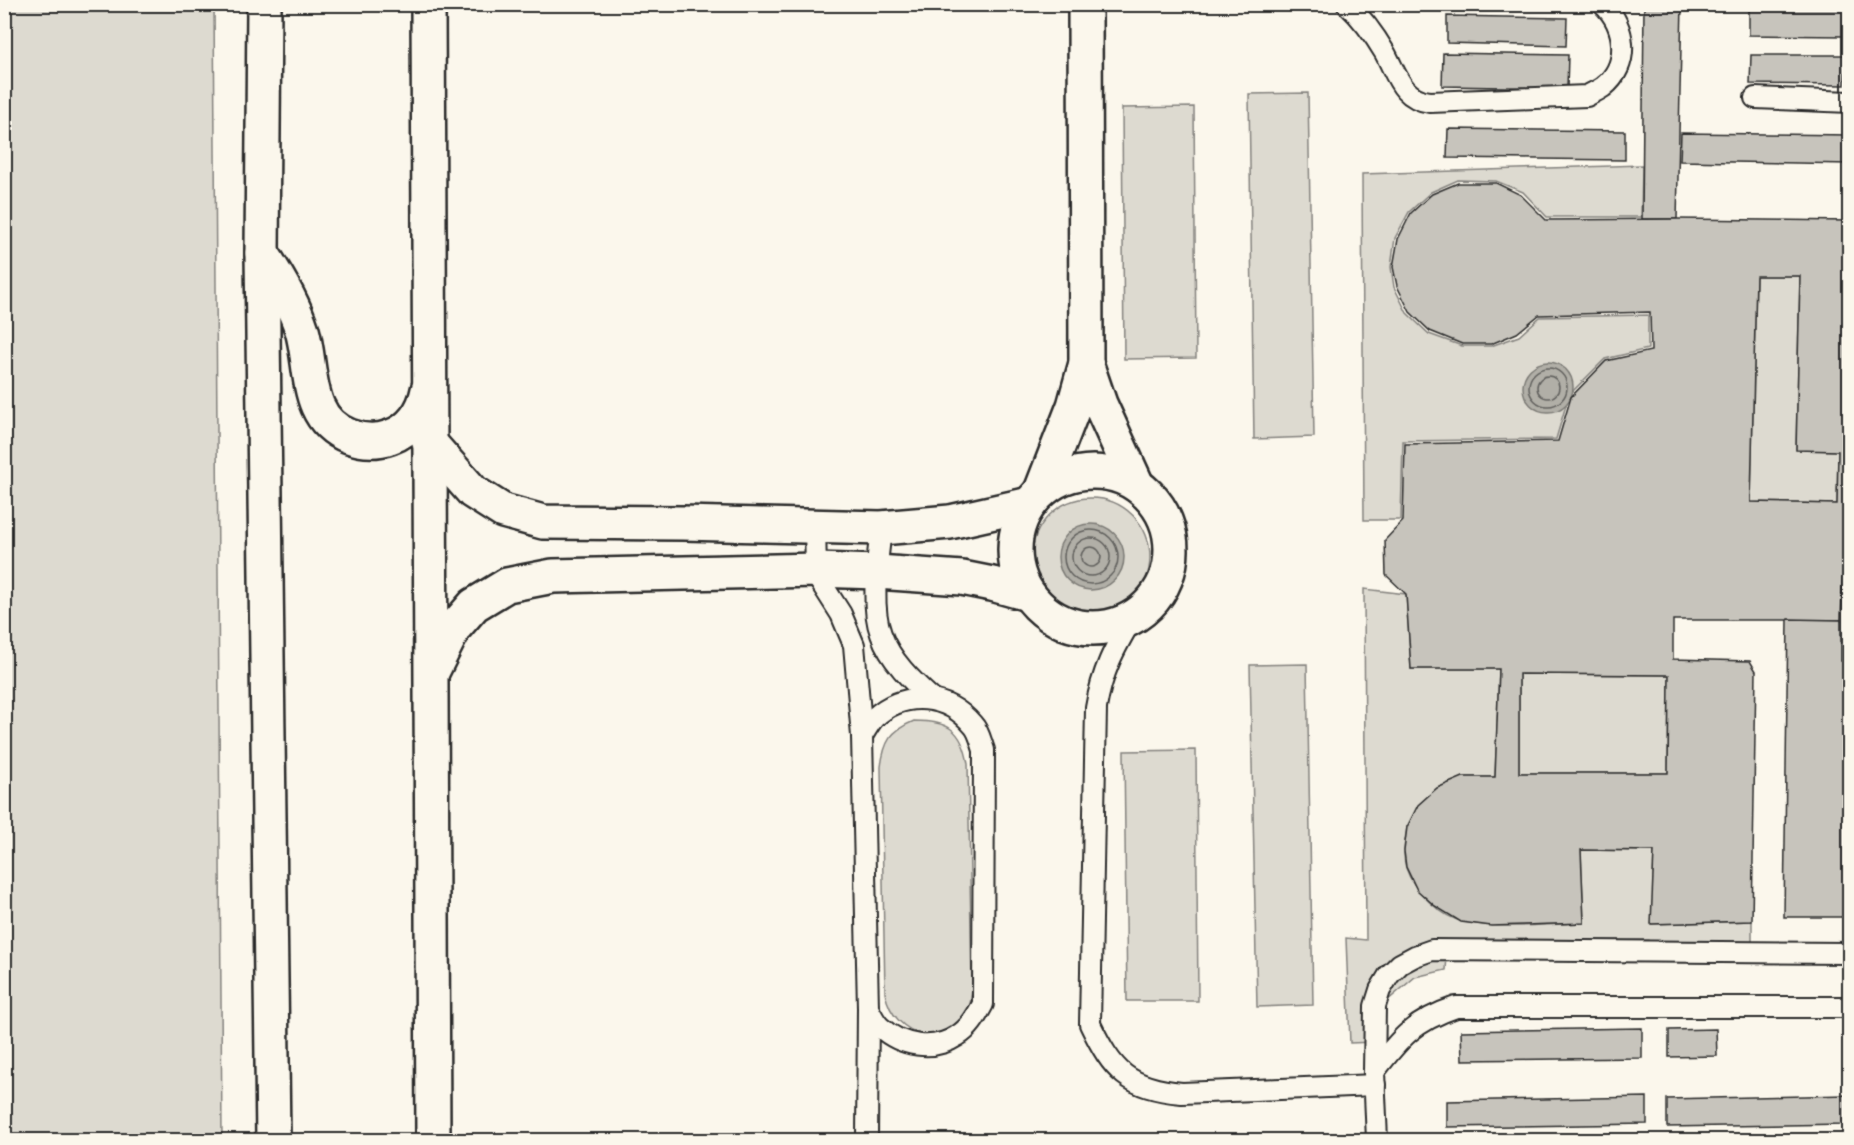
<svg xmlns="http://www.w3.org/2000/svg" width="1854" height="1145" font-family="'Shantell Sans',sans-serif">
<rect width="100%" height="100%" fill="#fbf7ec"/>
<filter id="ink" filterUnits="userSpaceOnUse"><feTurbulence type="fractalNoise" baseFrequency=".0167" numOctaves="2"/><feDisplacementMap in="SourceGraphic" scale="12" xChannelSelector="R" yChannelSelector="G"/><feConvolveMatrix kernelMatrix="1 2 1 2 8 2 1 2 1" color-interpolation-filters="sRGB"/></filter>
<g filter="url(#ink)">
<g fill="#dddad0" stroke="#84827e" stroke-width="1.5">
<polygon points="4,5 214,5 222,1140 5,1140"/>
<polygon points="1308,93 1314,437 1254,439 1249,94"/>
<polygon points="1194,107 1196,358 1124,359 1122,108"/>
<polygon points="1642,165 1641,217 1547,217 1523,192 1496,181 1458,180 1431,192 1409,212 1395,238 1391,267 1394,287 1407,313 1429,334 1462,346 1491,346 1519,336 1540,317 1648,315 1648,349 1605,359 1569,395 1556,439 1403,441 1401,520 1364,520 1362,174"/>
<polygon points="1756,276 1800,276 1796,449 1838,451 1837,504 1751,502"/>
<circle cx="1091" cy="557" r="59"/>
<path d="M1364,589L1406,594L1411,669H1499L1495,777H1463L1407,827C1405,840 1402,855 1406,868C1413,890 1441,918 1465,922C1503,930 1545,924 1584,923L1581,850L1654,851L1652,924L1752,921V944L1656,948L1649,940L1448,942L1446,970L1415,977L1386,1002L1374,1042L1350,1043L1346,938L1366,940Z"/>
<polygon points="1307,664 1313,1005 1257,1007 1250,665"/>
<polygon points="1519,674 1669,675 1668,773 1519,773"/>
<path d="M914,721C947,721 962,728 968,764L972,989C971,995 971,1002 969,1008C950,1052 894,1039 885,993L881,767C884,742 890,731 914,721Z"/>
<polygon points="1196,750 1198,1001 1127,1001 1124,751"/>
</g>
<g fill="#b1afa7" stroke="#7b7a75" stroke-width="1.5">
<circle cx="1548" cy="387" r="25"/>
<circle cx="1091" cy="557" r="33"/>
</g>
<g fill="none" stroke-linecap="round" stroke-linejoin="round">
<g stroke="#61605d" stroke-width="1.5">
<circle cx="1548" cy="387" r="19"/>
<circle cx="1548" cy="387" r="11"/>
<circle cx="1091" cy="557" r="27"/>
<circle cx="1091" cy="557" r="19"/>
<circle cx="1091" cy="557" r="10"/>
</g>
</g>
<g fill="#c7c4bc" stroke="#2b2b2b" stroke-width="1.5" fill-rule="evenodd">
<polygon points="1644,4 1682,4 1677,219 1642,219"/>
<polygon points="1749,4 1845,5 1844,36 1749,35"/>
<polygon points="1447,16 1567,18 1566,46 1447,43"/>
<polygon points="1443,53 1568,55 1567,88 1442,86"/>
<polygon points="1751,55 1846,55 1845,85 1750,84"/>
<polygon points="1448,129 1625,131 1625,160 1447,158"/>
<polygon points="1681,133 1850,135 1850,164 1680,161"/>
<path d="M1458,183H1496L1521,195L1546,220L1677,219L1850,221V449H1848L1841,620H1673V659L1750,661L1756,671L1752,921L1651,924L1654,851L1581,850L1584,923L1491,926L1461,922L1435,906L1417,890L1406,867L1404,851L1407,827L1418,805L1437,788L1463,777H1495L1499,669H1411L1406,594L1386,575L1385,540L1403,521L1405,444L1558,441L1571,397L1606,361L1651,351L1650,312L1539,315L1517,333L1491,344H1462L1430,331L1410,312L1397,286L1393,267L1398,239L1411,213L1432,194ZM1756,276H1800L1796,450L1838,451L1837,504L1751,502ZM1519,674L1669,675L1668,773H1519Z"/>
<polygon points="1788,619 1841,620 1841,661 1850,661 1850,917 1784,917"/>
<polygon points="1642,1028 1642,1058 1462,1060 1461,1031"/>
<polygon points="1716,1029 1717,1056 1669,1057 1669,1030"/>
<polygon points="1847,1095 1846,1124 1667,1127 1667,1099"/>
<polygon points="1647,1097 1647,1124 1447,1127 1447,1101"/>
</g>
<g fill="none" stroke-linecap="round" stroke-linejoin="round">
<defs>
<g id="service">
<path d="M1347,4C1362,18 1375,36 1385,53C1397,75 1402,99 1430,102L1587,96C1592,93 1599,90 1603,87C1631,65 1626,26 1603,4"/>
<polyline points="1755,98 1850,102"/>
<polyline points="815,526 816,570 818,578 841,614 854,645 862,736"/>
<path d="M881,528C878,559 870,605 881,634C890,660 912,681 932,699"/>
<path d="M1133,617C1114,649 1102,671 1096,708L1090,1024C1113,1072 1128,1088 1182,1093L1375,1085"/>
<path d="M1374,1072C1400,1038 1414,1021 1456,1007H1850"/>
<path d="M867,1140L868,1008L862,736C866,730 870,722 875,717C905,690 947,694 973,725C979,731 981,742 984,750L983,1004C976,1017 969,1029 957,1036C933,1052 901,1046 880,1027C875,1022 871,1014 868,1008"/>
<polyline points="1377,1140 1374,1072 1375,1006 1380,990 1389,975 1400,964 1415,956 1432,950 1850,953"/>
</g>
<g id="tertiary">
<polyline points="264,4 262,253 273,1140"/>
<polyline points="428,4 433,1140"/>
<path d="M262,253C278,277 293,302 302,330C313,368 304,419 349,436C362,441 376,442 390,437C411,430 424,411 428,390"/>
<polyline points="1086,363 1100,404 1137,485"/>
<polyline points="429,442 473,492 503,511 543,522 683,523 881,528 950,522 1030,504"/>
<circle cx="1093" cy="550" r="78"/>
<polyline points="1041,491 1074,406 1086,363 1085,4"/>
<polyline points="433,670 454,628 474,605 507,585 553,576 816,570 877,572 962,578 992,584 1028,594"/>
</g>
</defs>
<use href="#service" stroke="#2b2b2b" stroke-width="24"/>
<use href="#tertiary" stroke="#2b2b2b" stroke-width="38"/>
<use href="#service" stroke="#fbf7ec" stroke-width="20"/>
<use href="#tertiary" stroke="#fbf7ec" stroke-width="33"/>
</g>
</g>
<rect width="1854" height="1145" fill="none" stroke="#fbf7ec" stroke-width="24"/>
<rect x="12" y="12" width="1830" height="1121" fill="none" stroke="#2b2b2b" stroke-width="2" filter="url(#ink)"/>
</svg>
